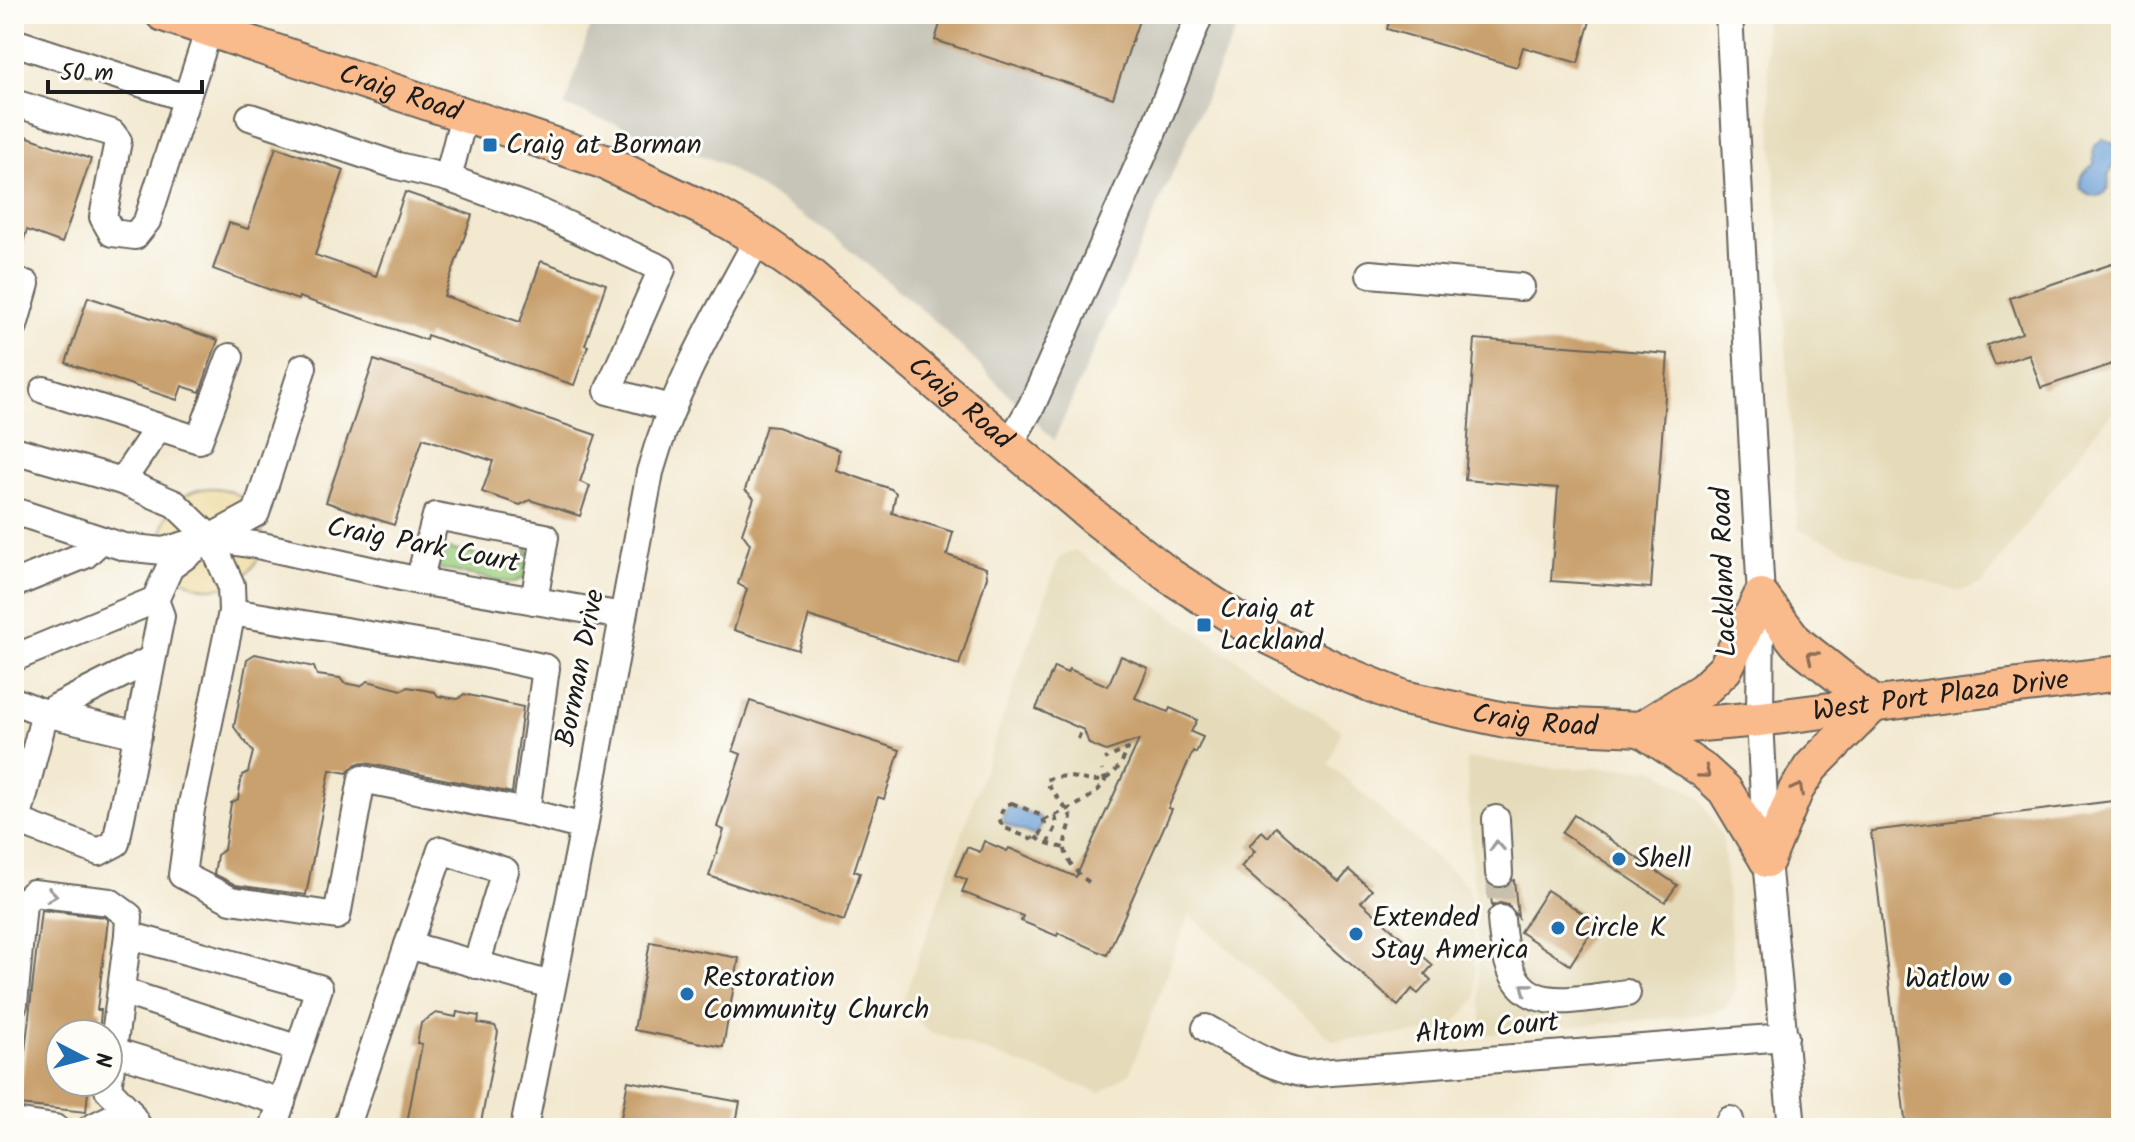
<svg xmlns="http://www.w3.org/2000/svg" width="2135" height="1142" font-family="Kalam,sans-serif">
<rect width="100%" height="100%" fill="#fdfcf7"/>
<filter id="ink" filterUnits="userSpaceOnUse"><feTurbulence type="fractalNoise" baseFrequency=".0125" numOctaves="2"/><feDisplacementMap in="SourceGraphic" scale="16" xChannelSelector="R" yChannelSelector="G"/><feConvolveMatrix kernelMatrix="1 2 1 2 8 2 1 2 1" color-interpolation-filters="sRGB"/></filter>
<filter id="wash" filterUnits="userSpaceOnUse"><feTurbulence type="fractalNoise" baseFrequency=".006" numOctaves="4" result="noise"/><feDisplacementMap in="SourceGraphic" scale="32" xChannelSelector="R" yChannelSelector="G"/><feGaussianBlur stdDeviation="1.8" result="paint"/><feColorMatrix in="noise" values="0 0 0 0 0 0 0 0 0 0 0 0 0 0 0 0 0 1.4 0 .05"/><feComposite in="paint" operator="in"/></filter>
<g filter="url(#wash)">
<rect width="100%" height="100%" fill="#f3e9d1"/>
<g fill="#e5dbba">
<polygon points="1764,14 2121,14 2121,413 2113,412 2094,433 1982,584 1958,592 1911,577 1798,529"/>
<polygon points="1075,550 1341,730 1329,764 1467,885 1472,901 1477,998 1448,1031 1333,1041 1189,914 1130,1073 1100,1093 926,1030 903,1001 1059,558"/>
<polygon points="1466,758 1558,768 1652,768 1700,797 1723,839 1736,991 1725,1008 1696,1015 1482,1035"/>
</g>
<polygon fill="#c7c5b8" points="594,14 1243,14 1054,440 935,321 828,232 719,162 565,106"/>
<polygon fill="#99cc7c" stroke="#5a744c" stroke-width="2" points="445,531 442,548 523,563 527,547 530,547 524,578 512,583 436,568 434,559"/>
<circle fill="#eeda9e" stroke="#857b5d" stroke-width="2" cx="212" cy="538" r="50"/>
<g fill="#699ed5" stroke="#425d78" stroke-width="2">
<path d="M2103,139L2114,143L2118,155L2108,176C2113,195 2094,203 2081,188C2078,176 2085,170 2094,164L2093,148Z"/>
<polygon points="1012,807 1040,817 1042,824 1038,833 1032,835 1005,824 1002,818 1007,809"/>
</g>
<g id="blocks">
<g fill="#c9a16e">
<polygon points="943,14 1141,14 1113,98 935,40"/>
<polygon points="1391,14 1592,14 1578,63 1523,47 1517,67 1387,29"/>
<polygon points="14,132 91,159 62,243 27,230 17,259 14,259"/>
<polygon points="276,147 344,170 315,255 376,276 405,192 472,215 444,296 520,322 541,261 606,284 585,345 588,346 574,385 427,335 426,340 299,297 298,300 213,269 229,223 248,229"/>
<polygon points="2121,261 2121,361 2041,388 2029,354 1995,365 1987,345 2022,333 2010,298"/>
<polygon points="88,297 218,340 200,392 182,386 177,400 66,363"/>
<polygon points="1475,339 1668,354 1651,588 1551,581 1558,488 1465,480"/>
<polygon points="374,360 596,435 580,482 590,486 580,516 530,500 520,505 482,492 493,461 423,438 394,525 326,502"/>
<polygon points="766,426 777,427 839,450 836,470 891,489 896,493 892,513 953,532 947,555 986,568 987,577 959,665 809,616 798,650 734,630 747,589 738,584 750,544 742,533 754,498 745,490"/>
<polygon points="255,654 314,667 317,675 340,678 344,683 360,686 368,681 402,690 408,687 435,692 438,696 458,699 464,694 523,707 512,793 365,763 356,764 347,773 330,770 306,895 236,885 214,874 217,855 224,850 231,803 238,799 242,775 248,772 253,752 234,727 247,659"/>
<polygon points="1121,656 1148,668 1135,698 1168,712 1170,708 1197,720 1191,732 1203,737 1196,753 1193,751 1168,808 1172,809 1107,955 1058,933 1057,936 1021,921 1023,916 962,892 967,880 955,875 967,847 980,852 984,841 1007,851 1009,848 1076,877 1139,740 1106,751 1089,744 1084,730 1036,709 1054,667 1067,673 1069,669 1108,686"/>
<polygon points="750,701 900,750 884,799 878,797 854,871 860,873 844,921 709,876 724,830 717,827 741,754 733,751"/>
<polygon points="2121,800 2121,1128 1906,1128 1871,831"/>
<polygon points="1574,815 1677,885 1665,902 1562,833"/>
<polygon points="1276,827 1339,882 1349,870 1372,890 1361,902 1433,965 1425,974 1431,980 1418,994 1412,989 1398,1006 1241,867 1255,851 1249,846 1262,831 1268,837"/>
<polygon points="1514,880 1518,917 1508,905 1500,903 1492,906 1490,886 1501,889"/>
<polygon points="1547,890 1597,923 1570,965 1520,932"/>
<polygon points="41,910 104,917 108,920 97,1010 101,1010 99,1034 60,1034 60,1082 89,1082 86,1112 19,1105"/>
<polygon points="650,942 739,958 723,1047 634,1030"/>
<polygon points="457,1012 479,1016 478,1023 495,1026 498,1032 480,1128 406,1128 422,1044 417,1043 421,1023 436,1013 456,1017"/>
<polygon points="628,1081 740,1102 735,1128 619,1128"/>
</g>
</g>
</g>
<g filter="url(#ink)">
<use href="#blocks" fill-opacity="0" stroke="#67645b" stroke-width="2"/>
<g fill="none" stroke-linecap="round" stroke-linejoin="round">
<polyline stroke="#c8c0ad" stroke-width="26" stroke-dasharray="26 13" stroke-linecap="butt" points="1499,873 1501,919"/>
<defs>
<g id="minor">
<polyline points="1729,14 1761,596 1760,719 1767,860 1792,1128"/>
<polyline points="14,42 186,98"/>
<polyline points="14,103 112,133 118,141 103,217 112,233 135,236 147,221 209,29"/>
<polyline points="464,115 448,178 540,212 662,269 608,391 671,408"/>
<polyline points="250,117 398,166 448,178"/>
<polyline points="1370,274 1521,287"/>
<polyline points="14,326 26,284"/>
<polyline points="44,390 199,440 230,357"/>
<polyline points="158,428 122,481 175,504 210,538 231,585 232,612"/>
<polyline points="1009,445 1032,405 1150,139 1200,14"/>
<polyline points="14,450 122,481"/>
<polyline points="14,511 124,547 163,551 210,538 262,546 419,581 623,616"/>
<polyline points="419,581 436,516 545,537 534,601"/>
<polyline points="14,584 85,555 101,540"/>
<polyline points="14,658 155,600 170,567 210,538 256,513 303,367"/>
<polyline points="14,701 45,713 152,659"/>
<polyline points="138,735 45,713 17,821 99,852 116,843 161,616 155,600"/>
<polyline points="526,812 362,779 337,916 231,900 182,875 191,809 232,612 488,655 546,668 526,812 584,827"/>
<polyline points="1496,819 1499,873"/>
<path d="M1501,919C1508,1016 1548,1004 1627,993"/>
<polyline points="408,945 441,850 505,871 476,965"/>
<polyline points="121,991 299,1049"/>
<polyline points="14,1004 23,903 33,893 110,902 129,916 128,935"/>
<path d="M1206,1028C1238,1046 1269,1068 1306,1074L1785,1037"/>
<polyline points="113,1051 282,1102"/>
<polyline points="14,1122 55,1128"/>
<polyline points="91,1128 128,1110"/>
<polyline points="139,1128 128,1110 108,1089 128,935 319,988 273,1128"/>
<polyline points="346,1128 408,945 551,985"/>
<path d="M524,1128L584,827L650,472C675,384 715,319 758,239"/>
<polyline points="1726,1128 1730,1120"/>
</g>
<g id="major">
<path id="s1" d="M163,14L605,162L715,214L758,239L808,274L1094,517L1170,576L1249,627L1343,673L1404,698L1505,720L1550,725L1641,729L1760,719L2121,673"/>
<polyline points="1644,727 1703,690 1725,669 1761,596 1797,643 1874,704"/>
<polyline points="1641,729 1704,771 1725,790 1767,860"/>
<polyline points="1767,860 1796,790 1811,767 1874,704"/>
</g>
</defs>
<use href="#minor" stroke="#67645b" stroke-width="30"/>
<use href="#major" stroke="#67645b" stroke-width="38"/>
<g stroke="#67645b" stroke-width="4" stroke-dasharray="6 6" stroke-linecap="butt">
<polyline points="1078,739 1082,729"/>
<polygon points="1012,803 1042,816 1045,824 1040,835 1031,839 1003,827 999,818 1005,805"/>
<path d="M1044,820C1064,811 1094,800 1105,781L1102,770"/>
<polyline points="1036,837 1043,842 1064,848"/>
<polyline points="1048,844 1057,825 1055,815"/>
<path d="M1089,882C1078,875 1063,858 1065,843C1066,834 1071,827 1071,817C1065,805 1048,788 1046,780C1081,765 1104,807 1128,749L1105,759"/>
</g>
<use href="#minor" stroke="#fff" stroke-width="26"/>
<use href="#major" stroke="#fabb8c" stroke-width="34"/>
</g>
<defs><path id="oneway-chevron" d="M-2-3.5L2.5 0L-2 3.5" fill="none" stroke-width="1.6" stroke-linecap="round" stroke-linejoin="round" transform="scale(2)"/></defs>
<g stroke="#8b6c54">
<use href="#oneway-chevron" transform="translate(1812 656) rotate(-141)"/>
<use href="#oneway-chevron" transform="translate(1705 773) rotate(39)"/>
<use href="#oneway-chevron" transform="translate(1798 789) rotate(-62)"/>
</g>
<g stroke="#999">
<use href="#oneway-chevron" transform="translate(1497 846) rotate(-93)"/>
<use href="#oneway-chevron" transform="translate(52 895) rotate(7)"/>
<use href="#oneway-chevron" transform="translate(1526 988) rotate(-142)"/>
</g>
</g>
<g fill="#1f6fb2" stroke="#fdfcf7" stroke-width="3">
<rect x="482" y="137" width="16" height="16" rx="4"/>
<rect x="1196" y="617" width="16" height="16" rx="4"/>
<circle cx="1619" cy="859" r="8"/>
<circle cx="1558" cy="928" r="8"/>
<circle cx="1356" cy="934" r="8"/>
<circle cx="2005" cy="979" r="8"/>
<circle cx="687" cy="994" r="8"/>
</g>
<g text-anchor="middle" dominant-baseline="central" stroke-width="6" stroke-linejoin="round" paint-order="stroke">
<g font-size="28" fill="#1c1c1c" stroke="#fdfcf7">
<text stroke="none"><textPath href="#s1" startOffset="250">Craig Road</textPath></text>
<text stroke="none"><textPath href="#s1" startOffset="898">Craig Road</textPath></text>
<text transform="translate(423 546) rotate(11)">Craig Park Court</text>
<text transform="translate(1725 572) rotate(-92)">Lackland Road</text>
<text transform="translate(581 668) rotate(-79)">Borman Drive</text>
<text stroke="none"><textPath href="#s1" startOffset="1976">West Port Plaza Drive</textPath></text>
<text stroke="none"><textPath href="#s1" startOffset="1568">Craig Road</textPath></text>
<text transform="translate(1487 1029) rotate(-5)">Altom Court</text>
</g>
<g font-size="28" fill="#1c1c1c" stroke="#fdfcf7" text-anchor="start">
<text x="506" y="145">Craig at Borman</text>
<text x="1220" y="609">Craig at<tspan x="1220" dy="32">Lackland</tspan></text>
<text x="1635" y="859">Shell</text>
<text x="1372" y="918">Extended<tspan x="1372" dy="32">Stay America</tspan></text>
<text x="1574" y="928">Circle K</text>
<text x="703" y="978">Restoration<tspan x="703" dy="32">Community Church</tspan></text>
<text x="1989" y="979" text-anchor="end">Watlow</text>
</g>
</g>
<rect width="2135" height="1142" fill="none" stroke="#fdfcf7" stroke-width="48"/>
<g transform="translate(84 1058) rotate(96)"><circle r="38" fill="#fdfcf7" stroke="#a3a29f" stroke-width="2"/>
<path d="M0-6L14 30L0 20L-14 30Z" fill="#1f6fb2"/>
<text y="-12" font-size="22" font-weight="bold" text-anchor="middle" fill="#1c1c1c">N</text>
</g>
<path d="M48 80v12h154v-12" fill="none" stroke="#1c1c1c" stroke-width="4"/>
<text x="60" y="80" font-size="24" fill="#1c1c1c" stroke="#fdfcf7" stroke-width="6" paint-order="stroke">50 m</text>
</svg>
